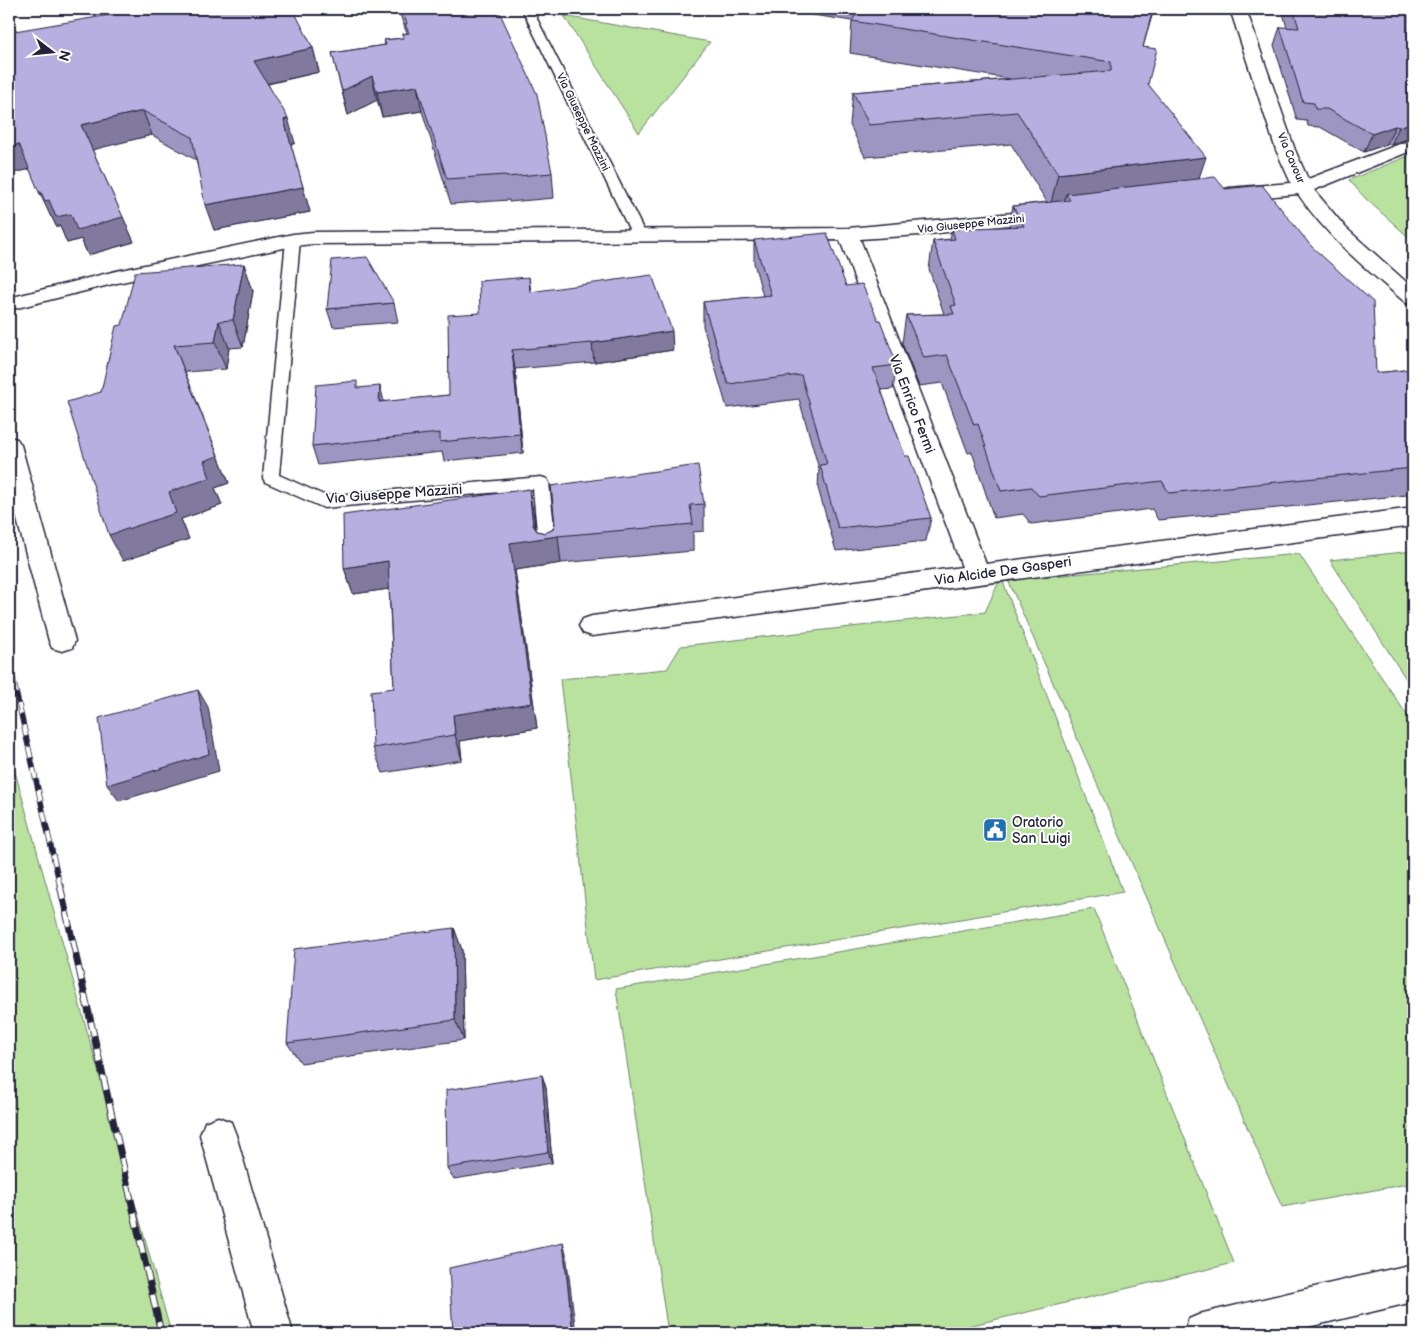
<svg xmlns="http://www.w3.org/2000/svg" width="1422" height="1342" font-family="'Balsamiq Sans',sans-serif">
<rect width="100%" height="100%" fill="#fff"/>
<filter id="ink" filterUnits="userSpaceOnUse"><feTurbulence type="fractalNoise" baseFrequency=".02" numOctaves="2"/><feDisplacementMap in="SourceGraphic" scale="10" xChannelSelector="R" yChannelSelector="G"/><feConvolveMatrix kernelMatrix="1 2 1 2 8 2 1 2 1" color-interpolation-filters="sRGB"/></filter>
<g filter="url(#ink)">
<g fill="#b9e29f" stroke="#6e826d">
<polygon points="564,16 710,42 639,133"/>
<polygon points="1413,154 1413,241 1366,199 1349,180"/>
<polygon points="1413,551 1413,690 1330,560"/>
<polygon points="1299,554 1413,724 1413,1183 1282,1207 1008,580"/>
<polygon points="1001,577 1123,892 594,980 560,679 667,669 681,646 985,612"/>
<polygon points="9,750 171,1333 9,1333"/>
<polygon points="1094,909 1234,1263 939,1333 668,1333 616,989"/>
</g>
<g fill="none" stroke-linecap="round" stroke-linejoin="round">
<defs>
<g id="lane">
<polygon points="522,9 532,9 646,235 644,238 634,238 632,235"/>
<polygon points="293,236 300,240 279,475 326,496 541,477 547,479 549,483 557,552 554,556 548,558 542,556 539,552 533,489 324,508 265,482 263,478 286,240"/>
</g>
<g id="street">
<path d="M1230,9H1246L1295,150L1308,179L1413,139V150L1314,190L1346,228L1413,288V305L1406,303C1367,270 1327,237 1298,194L1229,200L1222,198L1219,194L1222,190L1229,188L1291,183L1276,150Z"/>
<polygon points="1047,210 1054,212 1057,216 1054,220 920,235 860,239 986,564 1413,508 1413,526 592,636 583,633 579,626 583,619 592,616 962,567 840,240 313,244 293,246 117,283 9,310 9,298 116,271 293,234 313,232 848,228"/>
<polygon points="9,437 17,439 21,445 75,641 72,648 62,651 52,648 49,641 9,489"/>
<polygon points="218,1117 231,1122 236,1135 293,1333 254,1333 200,1135 205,1122"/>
<polygon points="1413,1264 1413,1302 1283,1333 1183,1333 1189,1319 1203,1313"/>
</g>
</defs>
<use href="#lane" stroke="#22223b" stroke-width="3"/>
<use href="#street" stroke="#22223b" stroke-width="3"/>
<use href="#lane" fill="#fff" fill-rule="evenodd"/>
<use href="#street" fill="#fff" fill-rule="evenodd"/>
<defs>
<polyline id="rail-far1" points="9,661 60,886"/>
<polyline id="rail" points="60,885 161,1333"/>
</defs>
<use href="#rail-far1" stroke="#22223b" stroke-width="5.5"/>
<use href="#rail" stroke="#22223b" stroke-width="7"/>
<use href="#rail-far1" stroke="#fff" stroke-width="4" stroke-dasharray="11" stroke-linecap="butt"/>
<use href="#rail" stroke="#fff" stroke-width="5" stroke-dasharray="14" stroke-linecap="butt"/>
</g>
<g fill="#9e96c2" stroke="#22223b">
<polygon points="398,9 498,9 552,173 554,198 509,202 509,200 451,204 422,111 382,117 377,100 348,115 332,53 385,45 384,40 403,38 403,34 407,34"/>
<polygon points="774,9 1154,9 1143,47 1148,84 1199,179 1376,373 1413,369 1413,484 1407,495 1158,520 1152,509 1031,524 1023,514 994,518 972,452 968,453 942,383 919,386 902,343 906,315 944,314 929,269 933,241 950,239 952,229 1009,227 1013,206 1047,202 1011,144 865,157 850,125 853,92 1010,79 850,53 852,21"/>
<polygon points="1282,9 1413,9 1413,138 1412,137 1391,145 1387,144 1364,152 1320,127 1308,126 1307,121 1297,120 1274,45 1280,27 1287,28"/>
<polygon points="9,32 313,48 319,72 268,84 295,143 291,145 310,212 214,230 196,160 152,135 92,149 134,242 88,255 81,239 67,243 60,226 56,226 52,217 51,217 30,169 9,174"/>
<polygon points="754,240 846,286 897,365 893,389 881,390 905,456 931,518 926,541 836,551 818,488 819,469 799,399 727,408 703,326 703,302 763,296 754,263"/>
<polygon points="244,264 253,291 243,347 229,348 226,369 185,372 229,483 215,488 222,505 181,519 189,539 123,561 101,392 122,325"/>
<polygon points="529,277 531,292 673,350 594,362 515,369 523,453 444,461 442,452 318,465 312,446 359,388 384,402 449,395 480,313"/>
<polygon points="394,303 398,322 333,327 327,309"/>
<polygon points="551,486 704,504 704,531 693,532 693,551 561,563 515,570 537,728 460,741 462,760 383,773 373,748 394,688 389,589 353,594 344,568 534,516 535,528 537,531 545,533 552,530 555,525"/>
<polygon points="454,928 462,950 464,1040 301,1063 287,1043"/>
<polygon points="542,1075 546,1088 552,1163 454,1179 447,1168"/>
</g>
<g fill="#817a9e" stroke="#22223b">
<polygon points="313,48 319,72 261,85 254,61"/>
<polygon points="372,76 377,100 348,115 342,91"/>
<polygon points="417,86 422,111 382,117 377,92"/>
<polygon points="143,111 152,135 92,150 81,125"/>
<polygon points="288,118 295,143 291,145 284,120"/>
<polygon points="1413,122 1413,135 1412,137 1391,145 1399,127"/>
<polygon points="1395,126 1387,144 1364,152 1372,134"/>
<polygon points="19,144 31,169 9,174 9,147"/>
<polygon points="1206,157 1195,190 1066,194 1063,206 1050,207 1058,174"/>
<polygon points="303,187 310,212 214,230 205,205"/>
<polygon points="39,192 41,192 49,200 71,214 123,217 134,242 88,255 81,239 67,243 60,226 56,226 52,217 51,217"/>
<polygon points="244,264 253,291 243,347 233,320"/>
<polygon points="219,321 229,348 226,369 215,342"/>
<polygon points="672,331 673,350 594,362 592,343"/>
<polygon points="174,345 229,483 215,488 222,505 181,519 189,539 123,561 109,535 169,492"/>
<polygon points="512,350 515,369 523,453 520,434"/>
<polygon points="380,386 385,405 379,402"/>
<polygon points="529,489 534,516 536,539 558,536 561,563 515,570 537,728 460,741 462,760 455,735 453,715 510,543 533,525"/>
<polygon points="388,561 396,588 353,594 344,568"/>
<polygon points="198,690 208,707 219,771 119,801 107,785"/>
<polygon points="454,928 462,950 464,1040 455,1020"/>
<polygon points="542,1075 546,1088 552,1163 548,1152"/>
<polygon points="563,1243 566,1253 576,1333 573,1333"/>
</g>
<g fill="#b8afe1" stroke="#22223b">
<polygon points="145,9 293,9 313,48 254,61 288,118 284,120 303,187 205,205 192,137 143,111 81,125 123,217 77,230 71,214 56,217 49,200 45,201 41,192 39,192 19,144 9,147 9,32"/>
<polygon points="402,9 498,9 537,94 552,173 506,177 505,175 447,179 417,86 377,92 372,76 342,91 332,53 386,45 384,40 404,38 403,34 409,33 405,24 407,24"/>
<polygon points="860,9 1153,9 1143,47 1157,49 1148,84 1206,157 1058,174 1017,112 869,125 853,92 1111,71 1111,62 852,21"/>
<polygon points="1293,9 1413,9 1413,122 1399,127 1395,126 1372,134 1327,109 1315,109 1314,103 1303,102 1280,27 1299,28"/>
<polygon points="1215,177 1225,189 1262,185 1311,246 1373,302 1376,373 1413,369 1413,451 1412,451 1413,452 1413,468 1169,493 1162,481 1039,496 1031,487 1001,491 978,424 974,425 947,355 924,358 906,315 954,314 951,306 956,305 933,241 955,239 952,229 1024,226 1013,206 1070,200 1066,194"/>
<polygon points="827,233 846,286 862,284 878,320 880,320 897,365 873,368 905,456 909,456 931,518 838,528 820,465 827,464 801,375 728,384 703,302 771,295 754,240"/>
<polygon points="367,257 394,303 327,309 332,260"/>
<polygon points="244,264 233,320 219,321 215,342 174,345 218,456 204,461 210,478 169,492 176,513 109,535 67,402 101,392 116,326 122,325 135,272"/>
<polygon points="652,275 672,331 592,343 512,350 520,434 440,442 440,433 312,446 316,385 357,381 357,388 380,386 379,402 449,395 448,315 480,313 479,281 529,277 530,292"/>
<polygon points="698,465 704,504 690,505 693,524 558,536 510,543 532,703 453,715 455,735 373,748 371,691 394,688 388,561 344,568 343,515 529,489 533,525 537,531 545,533 552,530 555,525 551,486"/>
<polygon points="198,690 209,754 107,785 99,718"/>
<polygon points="454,928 455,1020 287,1043 294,949"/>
<polygon points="542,1075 548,1152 447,1168 446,1090"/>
<polygon points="563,1243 573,1333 453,1333 449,1268"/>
</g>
</g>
<defs>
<symbol id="civic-square" viewBox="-11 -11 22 22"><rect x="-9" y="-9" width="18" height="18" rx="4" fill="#1f6fb2" stroke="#fff"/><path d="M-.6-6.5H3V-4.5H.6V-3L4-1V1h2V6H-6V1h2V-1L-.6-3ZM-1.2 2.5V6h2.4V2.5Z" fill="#fff"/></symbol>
</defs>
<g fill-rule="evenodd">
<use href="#civic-square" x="981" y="816" width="28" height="28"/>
</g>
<g text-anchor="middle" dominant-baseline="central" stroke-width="4" stroke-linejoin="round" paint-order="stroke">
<g font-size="11" fill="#22223b" stroke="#fff">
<text transform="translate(583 122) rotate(64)">Via Giuseppe Mazzini</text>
<text transform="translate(1291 158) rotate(67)">Via Cavour</text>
<text transform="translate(971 224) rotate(-6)">Via Giuseppe Mazzini</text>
</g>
<g font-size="14" fill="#22223b" stroke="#fff">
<text transform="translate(912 404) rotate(69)">Via Enrico Fermi</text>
<text transform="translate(394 494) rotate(-4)">Via Giuseppe Mazzini</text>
<text transform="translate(1003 571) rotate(-8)">Via Alcide De Gasperi</text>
</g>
<g font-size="14" fill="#22223b" stroke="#fff" text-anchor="start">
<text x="1012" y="822">Oratorio<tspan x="1012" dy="16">San Luigi</tspan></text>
</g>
</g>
<rect width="1422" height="1342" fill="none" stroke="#fff" stroke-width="30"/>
<rect x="15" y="15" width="1392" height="1312" fill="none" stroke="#22223b" stroke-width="2" filter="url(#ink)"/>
<g transform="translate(52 52) rotate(106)" stroke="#ffffff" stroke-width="4" paint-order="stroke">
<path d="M0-4L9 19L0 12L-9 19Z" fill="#22223b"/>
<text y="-8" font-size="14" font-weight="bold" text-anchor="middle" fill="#22223b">N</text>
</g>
</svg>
